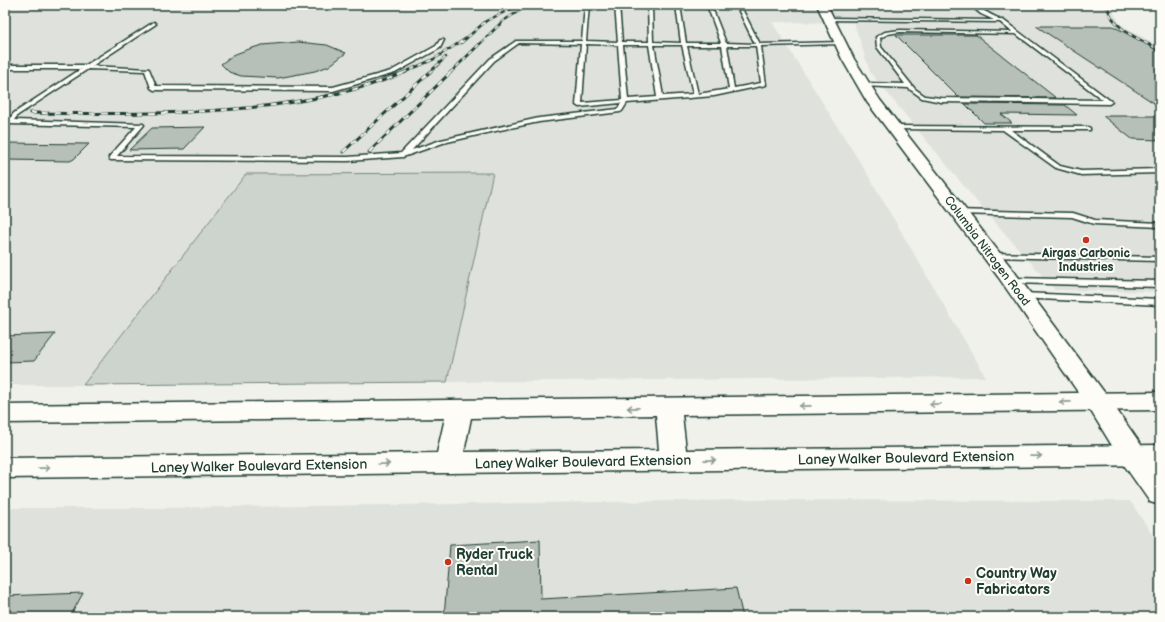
<svg xmlns="http://www.w3.org/2000/svg" width="1165" height="622" font-family="'Balsamiq Sans',sans-serif">
<rect width="100%" height="100%" fill="#f0f1eb"/>
<filter id="ink" filterUnits="userSpaceOnUse"><feTurbulence type="fractalNoise" baseFrequency=".025" numOctaves="2"/><feDisplacementMap in="SourceGraphic" scale="8" xChannelSelector="R" yChannelSelector="G"/><feConvolveMatrix kernelMatrix="1 2 1 2 8 2 1 2 1" color-interpolation-filters="sRGB"/></filter>
<g filter="url(#ink)">
<g fill="#dfe2dc">
<polygon points="5,5 1114,5 1114,13 1120,24 1160,47 1160,292 1055,290 977,202 870,72 854,23 772,22 868,175 986,377 447,382 493,173 246,174 83,385 5,385"/>
<polygon points="755,500 1130,501 1160,546 1160,617 5,617 5,508 154,508"/>
</g>
<polygon fill="#cdd3cd" stroke="#768880" points="493,173 447,382 83,385 246,174"/>
<g fill="#b6bfb8" stroke="#1f3d34">
<polygon points="1036,26 1113,26 1160,52 1160,107"/>
<polygon points="896,35 976,35 1056,98 958,97"/>
<polygon points="298,42 327,45 346,53 329,66 315,71 278,78 241,76 229,72 221,64 233,55 246,50 262,45"/>
<polygon points="965,104 1065,105 1077,115 1001,114 1012,123 984,123"/>
<polygon points="1103,116 1160,116 1160,140 1132,139"/>
<polygon points="205,127 184,149 129,150 152,128"/>
<polygon points="5,143 89,144 74,159 70,161 5,160"/>
<polygon points="55,334 34,361 5,362 5,336"/>
<polygon points="540,540 541,599 736,588 743,617 444,617 450,545"/>
<polygon points="83,593 70,617 5,617 5,596"/>
</g>
<g fill="none" stroke-linecap="round" stroke-linejoin="round">
<defs>
<g id="service">
<path d="M585,5H589L586,41L618,42L615,5H619L622,42H649L648,5H652L653,42L681,43L676,5H680L686,43H721L707,5H711L726,43L755,44L736,5H740L760,44L842,42L844,43L842,44L761,46L766,85L714,96L627,103L622,111L620,112L539,122L500,130L443,143L403,157L348,161L111,160L109,159V157L136,127L10,124L7,122L14,113L81,69H5V65H86L154,22L156,24L92,66L149,69L156,86L333,87L391,71L436,46L440,40H444L440,48L395,73L333,91L154,90L151,88L145,71L88,69L18,115L14,120L143,124L144,125L117,156L348,157L401,153L490,59L516,41H582ZM519,43L581,44L576,105L579,107L621,103L618,109L539,118L441,140L412,150L494,61ZM586,44L618,45L622,100L582,103ZM623,45H649L657,97L628,99ZM654,45H682L693,94L663,96ZM687,46H722L729,89L698,94ZM727,46H756L761,83L734,88Z"/>
<path d="M970,5C976,5 990,15 998,18V20H1003L1112,102L1109,104L941,102L922,98L908,88L861,86V84L863,83L905,84L877,47L876,37L885,32L900,30L1012,32L1000,22L830,20L828,19L830,18L994,20L981,14ZM900,32L1016,34L1103,100L941,98L925,96L915,89L881,47L880,38L888,34Z"/>
<polygon points="893,126 1088,127 1090,128 1090,130 1011,130 1060,166 1081,171 1160,169 1160,173 1081,175 1056,168 1003,130 891,129 891,127"/>
<polygon points="954,210 1073,213 1095,220 1160,223 1160,227 1094,224 1072,217 957,214 954,214"/>
<polygon points="988,253 1160,257 1160,261 991,257 988,257 987,255"/>
<polygon points="1011,278 1160,281 1160,287 1008,283 1007,281 1008,279"/>
<polygon points="1022,293 1160,299 1160,305 1019,298 1018,296"/>
</g>
<polygon id="tertiary" points="817,5 827,5 854,59 880,100 1013,270 1107,396 1160,472 1160,505 1150,502 1122,462 1089,408 999,278 867,102 842,59"/>
<path id="secondary" d="M1160,392V410L682,415L686,450L1160,445V465L5,478V458L437,453L445,418L5,423V405ZM656,415L659,450L464,452L471,418Z"/>
</defs>
<use href="#service" stroke="#1f3d34" stroke-width="3"/>
<use href="#tertiary" stroke="#1f3d34" stroke-width="3"/>
<use href="#secondary" stroke="#1f3d34" stroke-width="3"/>
<use href="#service" fill="#fdfcf7" fill-rule="evenodd"/>
<use href="#tertiary" fill="#fdfcf7" fill-rule="evenodd"/>
<use href="#secondary" fill="#fdfcf7" fill-rule="evenodd"/>
<defs>
<g id="rail-far1">
<path d="M1107,5C1111,29 1141,40 1160,50"/>
<polyline points="461,43 486,21 519,5"/>
<polyline points="403,73 434,59 465,39"/>
<polyline points="429,73 446,57"/>
<polyline points="450,73 503,21 529,5"/>
</g>
<g id="rail">
<path d="M30,113C150,114 294,118 406,72"/>
<polyline points="343,152 430,72"/>
<polyline points="369,152 451,72"/>
</g>
</defs>
<use href="#rail-far1" stroke="#1f3d34" stroke-width="2.5"/>
<use href="#rail" stroke="#1f3d34" stroke-width="3"/>
<use href="#rail-far1" stroke="#fdfcf7" stroke-width="1.5" stroke-dasharray="4.5" stroke-linecap="butt"/>
<use href="#rail" stroke="#fdfcf7" stroke-width="2" stroke-dasharray="6" stroke-linecap="butt"/>
</g>
<defs><path id="oneway-shaft" d="M-6 0H5M1.5-3L5.5 0L1.5 3" fill="none" stroke-width="1.6" stroke-linecap="round" stroke-linejoin="round"/></defs>
<g stroke="#8e9c96">
<use href="#oneway-shaft" transform="translate(1065 402) rotate(179)"/>
<use href="#oneway-shaft" transform="translate(935 404) rotate(179)"/>
<use href="#oneway-shaft" transform="translate(805 406) rotate(179)"/>
<use href="#oneway-shaft" transform="translate(633 408) rotate(179)"/>
<use href="#oneway-shaft" transform="translate(1036 456) rotate(-1)"/>
<use href="#oneway-shaft" transform="translate(710 460) rotate(-1)"/>
<use href="#oneway-shaft" transform="translate(384 464) rotate(-1)"/>
<use href="#oneway-shaft" transform="translate(44 468) rotate(-1)"/>
</g>
</g>
<g fill="#c8321e" stroke="#fdfcf7" stroke-width="1.5">
<circle cx="1086" cy="240" r="4"/>
<circle cx="448" cy="562" r="4"/>
<circle cx="968" cy="581" r="4"/>
</g>
<g text-anchor="middle" dominant-baseline="central" stroke-width="4" stroke-linejoin="round" paint-order="stroke">
<g font-size="12" fill="#1f3d34" stroke="#fdfcf7">
<text transform="translate(987 251) rotate(53)">Columbia Nitrogen Road</text>
</g>
<g font-size="12" font-weight="bold" fill="#1f3d34" stroke="#fdfcf7">
<text x="1086" y="253">Airgas Carbonic<tspan x="1086" dy="14">Industries</tspan></text>
</g>
<g font-size="14" fill="#1f3d34" stroke="#fdfcf7">
<text transform="translate(906 458) rotate(-1)">Laney Walker Boulevard Extension</text>
<text transform="translate(583 462) rotate(-1)">Laney Walker Boulevard Extension</text>
<text transform="translate(259 466) rotate(-1)">Laney Walker Boulevard Extension</text>
</g>
<g font-size="14" font-weight="bold" fill="#1f3d34" stroke="#fdfcf7" text-anchor="start">
<text x="456" y="554">Ryder Truck<tspan x="456" dy="16">Rental</tspan></text>
<text x="976" y="573">Country Way<tspan x="976" dy="16">Fabricators</tspan></text>
</g>
</g>
<rect width="1165" height="622" fill="none" stroke="#fdfcf7" stroke-width="20"/>
<rect x="10" y="10" width="1145" height="602" fill="none" stroke="#1f3d34" stroke-width="1.5" filter="url(#ink)"/>
</svg>
